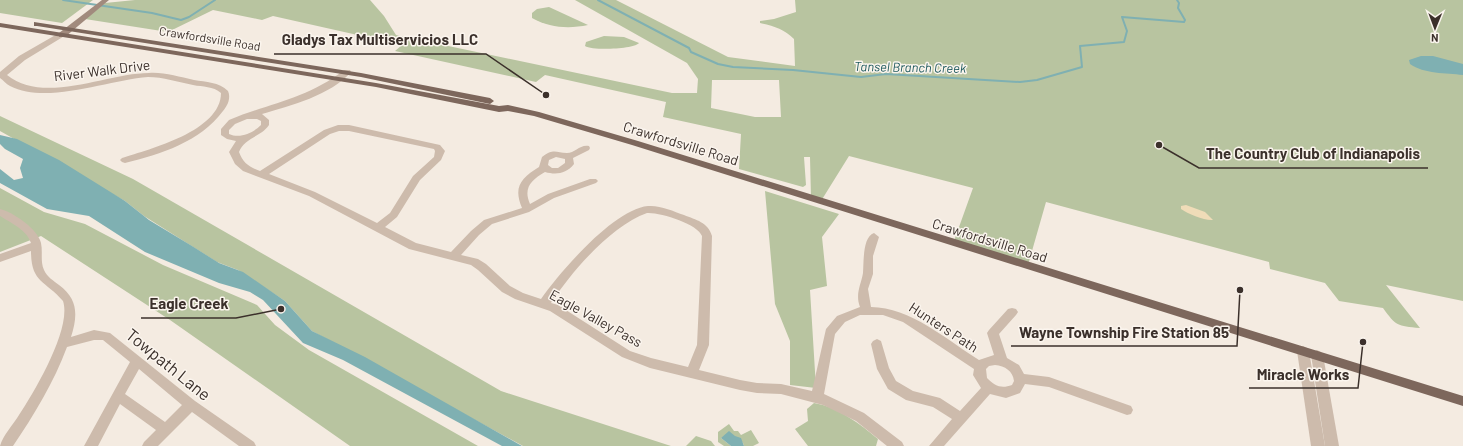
<svg xmlns="http://www.w3.org/2000/svg" width="1463" height="446" font-family="Barlow,sans-serif">
<rect width="100%" height="100%" fill="#f4ebe1"/>
<g fill="#b8c4a0" fill-rule="evenodd">
<polygon points="0,0 93,0 62,23 0,13"/>
<path d="M135,0H370L384,16L396,35L672,93H697L698,79L687,63L575,0H616L728,57L795,66L794,39C784,29 774,26 760,23V21L774,19L796,12L795,0H1463V301L1386,285L1420,328C1397,326 1396,326 1383,308L1339,301L1325,283L1270,269L1269,262L1046,202L1028,265L954,241L973,188L849,156L821,201L811,198L810,157H804L806,185L803,187L739,169L741,134L663,117L666,102L545,75L536,82L395,51L402,45L273,16L262,20L213,10L168,32L85,19L105,3ZM712,80H779L781,117H755L711,108Z"/>
<path d="M549,7L588,25C569,29 550,28 532,18V13L537,9Z"/>
<path d="M604,36L624,37L639,43C634,49 593,51 585,46L586,42Z"/>
<polygon points="0,116 133,179 501,391 671,446 523,446 312,331 285,301 238,270 217,262 144,216 125,201 0,131"/>
<polygon points="0,188 44,212 85,224 163,265 257,305 275,325 309,350 478,446 350,446 170,320 41,236 0,252"/>
<polygon points="765,191 839,214 822,237 827,286 810,290 816,388 790,385 790,341 775,304"/>
<path d="M814,403C838,407 860,424 878,439L876,446H808L795,429L808,421L807,409Z"/>
<polygon points="729,424 734,431 738,431 741,435 751,430 759,443 753,446 744,446 743,443 732,435 721,438 731,446 724,446 718,442 718,432"/>
<polygon points="696,436 711,441 715,446 686,446"/>
</g>
<path fill="#efdcb8" d="M1186,205L1205,212L1213,220C1205,221 1188,214 1181,209V206Z"/>
<g fill="#7fb0b2">
<path d="M1421,56H1433L1463,64V75C1446,73 1424,74 1410,64L1409,60Z"/>
<polygon points="0,135 17,139 59,160 125,201 149,220 192,246 219,263 243,272 285,301 312,331 365,357 522,446 502,446 343,360 303,343 263,300 250,292 219,283 145,252 89,216 47,209 0,183 0,169 14,180 23,178 20,168 23,159 5,149 0,144"/>
<polygon points="729,431 735,436 741,438 744,446 731,446 721,438"/>
</g>
<g fill="none" stroke-linecap="round" stroke-linejoin="round">
<g stroke="#7fb0b2" stroke-width="2">
<polyline points="63,0 152,13 181,20 189,17 215,0"/>
<polyline points="598,0 689,48 691,52 718,64 733,67 793,70 861,77 886,74 1020,82 1037,80 1082,67 1080,46 1124,42 1127,31 1122,17 1184,22 1185,20 1178,8 1179,3 1177,0"/>
</g>
<g fill="#cdbbac" fill-rule="evenodd">
<path d="M59,33H65L66,35L25,60L7,75C44,105 107,73 149,73C164,72 179,77 194,80C206,82 219,82 228,91C231,98 228,105 223,111C200,142 161,154 125,163L122,162L120,160L122,158C150,149 221,131 221,93C213,86 203,87 193,85C178,82 163,77 148,77C108,80 47,105 10,86C6,84 3,80 0,78V72L19,56Z"/>
<path d="M344,70H350L351,72C331,95 290,106 262,114L269,120V125C261,137 244,138 239,152C243,163 249,167 260,171L324,130L338,125H349L440,145L445,151L441,160L420,180L397,217L385,227L416,243L451,252L471,231L484,220L522,208C513,187 521,178 539,167L542,157C554,148 556,153 567,153C575,153 580,144 589,146L590,148L589,150L573,158L574,164C566,174 556,175 545,172C531,180 523,188 530,204L548,194L590,179H596L598,181L596,183L554,198L529,212L492,224L479,235L461,255L478,259L486,264L510,286L523,293L541,299C560,272 614,209 648,206C660,205 673,211 684,215C696,220 708,222 712,236L709,345L699,370L740,380L757,383L781,384L812,391L826,329L837,316L860,307C855,294 861,285 863,273C864,264 862,237 874,233L879,237L873,256V274L868,289L871,307C910,307 947,340 979,360L994,355L987,333L989,330L1008,309L1012,308L1016,309L1018,312L1016,315L999,334L1007,358L1019,365L1024,374L1049,377L1131,406L1133,410L1131,414L1127,415L1049,387L1025,384L1020,393L1006,398L990,394L944,446H929L952,419L933,407L906,400L888,389L877,369L871,344L873,341L877,339L881,341L889,368L896,381L913,391L940,398L960,411L981,388L973,375L974,369L903,322L883,315H860L845,322L835,334L824,394L864,413L902,442L904,446H887L856,421L823,405L781,394L757,393L740,390L650,368L622,357L550,311L515,299L502,292L478,270L471,265L409,249L309,196L243,171L235,164L229,152L236,141L227,139L221,135V129L229,120C270,103 307,99 344,70ZM247,119H257L261,121V125C253,133 240,139 229,134V130L235,124ZM339,131H349L434,149L435,151L434,157L413,176L390,213L377,223L315,192L269,174L330,134ZM556,157L565,159V163L558,168H552L548,165L549,160ZM647,213C660,212 698,224 702,236L697,345L688,367L651,358L630,351L558,305L551,303C572,271 611,226 647,213ZM995,365C1005,366 1013,371 1014,381L1012,385C1001,389 995,386 987,378L986,369L989,366Z"/>
<path d="M0,209C13,212 38,229 41,243C43,252 40,261 44,270C47,277 54,281 59,285C78,299 78,315 71,337L94,330L110,333L195,401L254,442L256,446H239L192,412L158,446H142L144,442L156,430L120,404L98,446H84L130,362L103,340H94L67,347C54,382 34,415 13,446H0C3,435 13,425 19,415C35,391 72,328 63,301C45,280 31,283 31,251L0,262V254L31,243C27,230 11,223 0,216ZM139,369L182,405L165,422L125,394Z"/>
<polygon points="1303,346 1307,348 1309,351 1325,446 1311,446 1297,351 1299,348"/>
<polygon points="1317,350 1321,352 1323,355 1339,446 1325,446 1311,355 1313,352"/>
</g>
<polygon fill="#a18a7d" fill-rule="evenodd" points="102,0 109,0 65,37 59,37 59,33"/>
<g fill="#7d675c" fill-rule="evenodd">
<polygon points="34,22 361,73 490,98 494,101 490,104 361,77 37,26 34,26"/>
<polygon points="0,23 376,83 499,106 508,105 539,112 638,141 1463,396 1463,406 632,145 534,116 508,111 499,112 376,87 0,27"/>
</g>
</g>
<g text-anchor="middle" dominant-baseline="central" stroke-width="3" stroke-linejoin="round" paint-order="stroke">
<g font-size="12" fill="#3b302b" stroke="#fbf5ee">
<text transform="translate(210 38) rotate(9)">Crawfordsville Road</text>
</g>
<g font-size="13" font-style="italic" fill="#1f5a5e" stroke="#fbf5ee">
<text transform="translate(910 67) rotate(1)">Tansel Branch Creek</text>
</g>
<g font-size="14" fill="#3b302b" stroke="#fbf5ee">
<text transform="translate(102 70) rotate(-7)">River Walk Drive</text>
<text transform="translate(681 143) rotate(17)">Crawfordsville Road</text>
<text transform="translate(990 240) rotate(17)">Crawfordsville Road</text>
<text transform="translate(596 318) rotate(29)">Eagle Valley Pass</text>
<text transform="translate(944 327) rotate(33)">Hunters Path</text>
</g>
<g font-size="17" fill="#3b302b" stroke="#fbf5ee">
<text transform="translate(169 364) rotate(39)">Towpath Lane</text>
</g>
</g>
<path fill="none" stroke="#3b302b" stroke-width="1.5" d="M546 95L486 54H274M1159 145L1199 168H1428M281 309L236 318H141M1240 290L1237 346H1011M1363 342L1358 388H1249"/>
<g fill="#3b302b" stroke="#fbf5ee" stroke-width="1.5">
<circle cx="546" cy="95" r="4"/>
<circle cx="1159" cy="145" r="4"/>
<circle cx="281" cy="309" r="4"/>
<circle cx="1240" cy="290" r="4"/>
<circle cx="1363" cy="342" r="4"/>
</g>
<g font-size="15" text-anchor="middle" font-weight="bold" fill="#3b302b" stroke="#fbf5ee" stroke-width="3" stroke-linejoin="round" paint-order="stroke">
<text x="380" y="45">Gladys Tax Multiservicios LLC</text>
<text x="1313" y="159">The Country Club of Indianapolis</text>
<text x="189" y="309">Eagle Creek</text>
<text x="1124" y="338">Wayne Township Fire Station 85</text>
<text x="1303" y="380">Miracle Works</text>
</g>
<g transform="translate(1435 28) rotate(181)" stroke="#fbf5ee" stroke-width="3" paint-order="stroke">
<path d="M0-3L7 15L0 10L-7 15Z" fill="#3b302b"/>
<text y="-6" font-size="11" font-weight="bold" text-anchor="middle" fill="#3b302b">N</text>
</g>
</svg>
